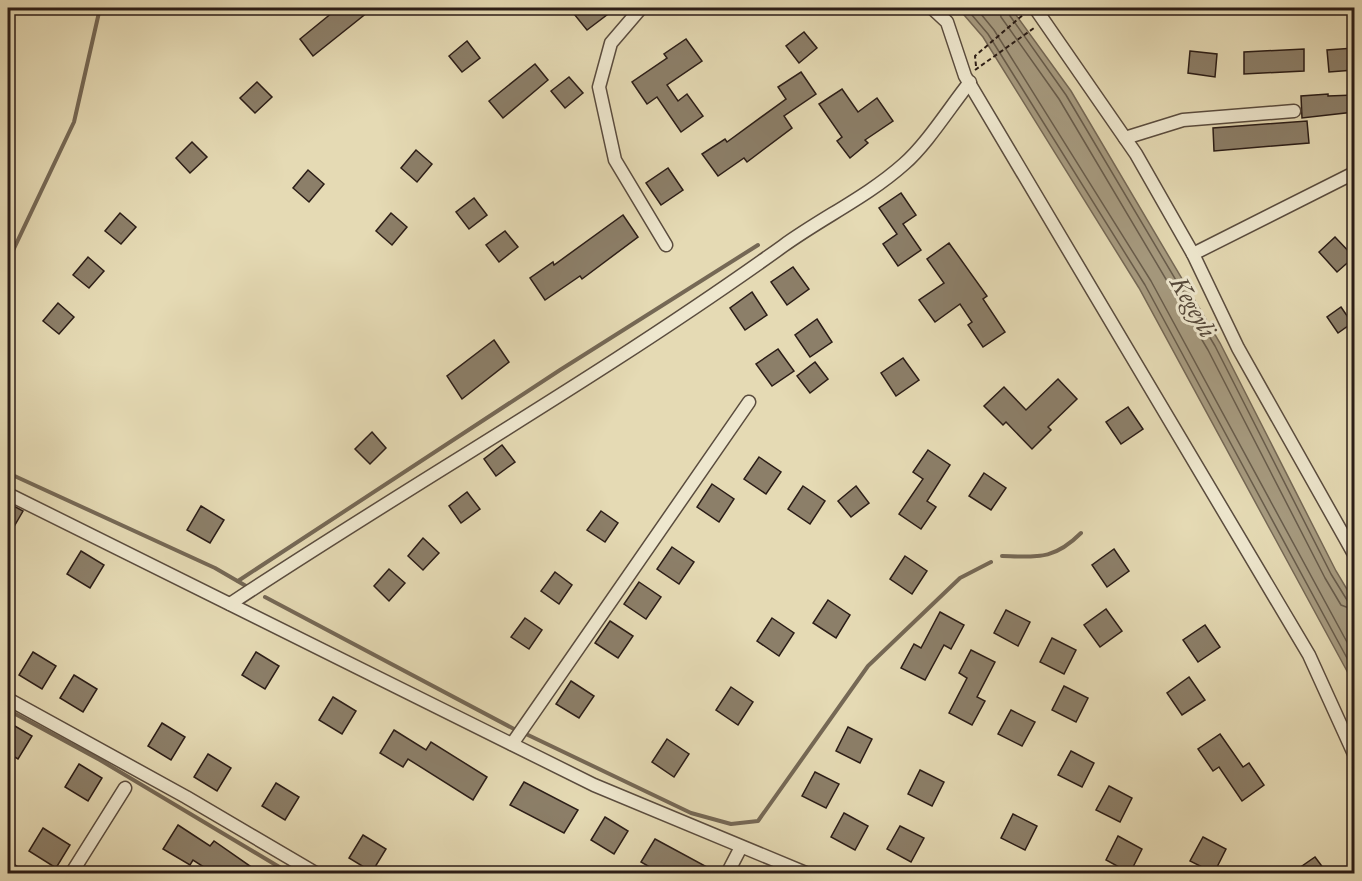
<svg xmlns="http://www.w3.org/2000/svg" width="1362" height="881" font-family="'IM FELL Great Primer',serif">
<rect width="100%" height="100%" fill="#e5dab4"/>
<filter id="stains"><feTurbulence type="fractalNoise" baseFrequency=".00333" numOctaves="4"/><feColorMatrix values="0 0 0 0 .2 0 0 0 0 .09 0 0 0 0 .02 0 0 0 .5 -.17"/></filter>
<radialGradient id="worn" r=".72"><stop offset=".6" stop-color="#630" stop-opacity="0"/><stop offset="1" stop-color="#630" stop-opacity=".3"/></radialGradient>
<polygon fill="#a69a7f" stroke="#756855" stroke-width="1.5" points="958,8 1011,8 1071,91 1220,343 1336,571 1354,601 1354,684 1139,288 983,37"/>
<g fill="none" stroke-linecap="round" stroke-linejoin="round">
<g stroke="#685c4b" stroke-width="1.5">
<polyline points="966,8 988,34 1145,285 1354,671"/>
<polyline points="976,8 994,30 1151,281 1354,655"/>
<polyline points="999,8 1001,17 1059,99 1208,350 1325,578 1341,605 1354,610"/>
<polyline points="1006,8 1008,13 1066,95 1215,346 1331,574 1347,600 1354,603"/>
</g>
<g stroke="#756855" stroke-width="4">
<polyline points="8,261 74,122 100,8"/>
<polyline points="8,473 215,568 246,586"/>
<path d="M1002,556C1038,557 1054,560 1081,533"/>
<polyline points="238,581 560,370 758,245"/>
<polyline points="265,597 514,729"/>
<polyline points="8,710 100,760 291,874"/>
<polyline points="526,734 691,813 731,824 758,821 868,666 960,578 991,562"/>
</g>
</g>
<g fill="#8c7f69" stroke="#2b1d17" stroke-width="1.5">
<polygon points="338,8 373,8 313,56 300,39"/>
<polygon points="582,8 616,8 587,30 574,14"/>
<polygon points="804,32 817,48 799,63 786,46"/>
<polygon points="686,39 702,61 667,85 678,101 687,94 703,116 681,132 657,97 647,104 632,82 667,58 664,54"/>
<polygon points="467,41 480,58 462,72 449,56"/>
<polygon points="1354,48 1354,70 1329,72 1327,50"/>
<polygon points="1304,49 1304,71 1244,74 1244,52"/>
<polygon points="1190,51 1217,54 1215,77 1188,73"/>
<polygon points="535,64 548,80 503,118 489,101"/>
<polygon points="801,72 816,94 784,116 792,128 747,162 744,158 718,176 702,154 725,139 727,142 786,99 778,87"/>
<polygon points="569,77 583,93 565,108 551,91"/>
<polygon points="257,82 272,97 255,113 240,98"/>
<polygon points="842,89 858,112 877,98 893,121 865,140 868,143 850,158 837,141 842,137 819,104"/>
<polygon points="1328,94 1328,96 1354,95 1354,112 1302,118 1301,96"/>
<polygon points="1307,121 1309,143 1214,151 1213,128"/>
<polygon points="192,142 207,157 190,173 176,158"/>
<polygon points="416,150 432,164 417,182 401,168"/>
<polygon points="668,168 683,190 661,205 646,183"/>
<polygon points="308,170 324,184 309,202 293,188"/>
<polygon points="901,193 916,215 903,224 921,250 898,266 883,244 897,234 879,208"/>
<polygon points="474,198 487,215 469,229 456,212"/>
<polygon points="120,213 136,227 121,244 105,231"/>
<polygon points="391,213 407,227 392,245 376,231"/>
<polygon points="623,215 638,237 582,279 580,276 545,300 530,278 553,262 554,265"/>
<polygon points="505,231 518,247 499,262 486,245"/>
<polygon points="1335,237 1354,257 1337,272 1319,252"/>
<polygon points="949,243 987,296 983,299 1005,332 983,347 968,325 972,322 960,304 935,322 919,300 944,283 927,259"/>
<polygon points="88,257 104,271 89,288 73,275"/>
<polygon points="793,267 809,289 787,305 771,282"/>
<polygon points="752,292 767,315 745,330 730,308"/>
<polygon points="58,303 74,317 59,334 43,321"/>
<polygon points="1341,307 1352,323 1338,333 1327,317"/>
<polygon points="817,319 832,342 810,357 795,335"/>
<polygon points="494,340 509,362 462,399 447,376"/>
<polygon points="778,349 794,371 772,386 756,364"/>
<polygon points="903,358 919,380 896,396 881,373"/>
<polygon points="815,362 828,379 810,393 797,376"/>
<polygon points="1058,379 1077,399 1048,427 1051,430 1032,449 1006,422 1003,425 984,406 1004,387 1026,410"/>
<polygon points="1128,407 1143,429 1121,444 1106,422"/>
<polygon points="372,432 386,448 370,464 355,449"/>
<polygon points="502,445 515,462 496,476 484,459"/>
<polygon points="928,450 950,465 927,501 936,507 921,529 899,514 923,479 913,472"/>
<polygon points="759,457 781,472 766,494 744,479"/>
<polygon points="984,473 1006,488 991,510 969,496"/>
<polygon points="712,484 734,499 719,522 697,507"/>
<polygon points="803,486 825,501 810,524 788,509"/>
<polygon points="856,486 869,503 851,517 838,501"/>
<polygon points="467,492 480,509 461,523 449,506"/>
<polygon points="8,503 23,511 8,537"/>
<polygon points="201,506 224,520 210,543 187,530"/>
<polygon points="601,511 618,523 605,542 587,530"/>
<polygon points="423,538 439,553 423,570 408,556"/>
<polygon points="672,547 694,562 679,584 657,569"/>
<polygon points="1114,549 1129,571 1107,587 1092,565"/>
<polygon points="81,551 104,565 90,588 67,574"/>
<polygon points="905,556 927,571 912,594 890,579"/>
<polygon points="389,569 405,583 389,601 374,586"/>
<polygon points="555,572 572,585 559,604 541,591"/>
<polygon points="639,582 661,597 646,619 624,604"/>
<polygon points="828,600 850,615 836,638 813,623"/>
<polygon points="1106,609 1122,631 1100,647 1084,625"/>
<polygon points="1006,610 1030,622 1018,646 994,633"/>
<polygon points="940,612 964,625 951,649 944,645 925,680 901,668 914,644 921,648"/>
<polygon points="525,618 542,630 529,649 511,637"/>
<polygon points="772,618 794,633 779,656 757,641"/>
<polygon points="610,621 633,636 618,658 595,643"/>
<polygon points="1205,625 1220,647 1198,662 1183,640"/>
<polygon points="1052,638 1076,650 1064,674 1040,662"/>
<polygon points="971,650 995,662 977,697 985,701 972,725 949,713 967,678 959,673"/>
<polygon points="33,652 56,666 42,689 19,675"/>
<polygon points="256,652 279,666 265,689 242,675"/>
<polygon points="74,675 97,689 83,712 60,698"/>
<polygon points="1189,677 1205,700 1182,715 1167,693"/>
<polygon points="571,681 594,696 579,718 556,704"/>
<polygon points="1064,686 1088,698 1076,722 1052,710"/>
<polygon points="731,687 753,702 738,725 716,710"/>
<polygon points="333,697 356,711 342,734 319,720"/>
<polygon points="1011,710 1035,722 1022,746 998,734"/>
<polygon points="8,722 32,736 18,759 8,753"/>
<polygon points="162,723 185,737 171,760 148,746"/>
<polygon points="848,727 872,739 860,763 836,751"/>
<polygon points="394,730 426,750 431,742 487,777 473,800 408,759 403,767 380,753"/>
<polygon points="1220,734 1243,767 1249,763 1264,785 1242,801 1219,767 1213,771 1198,749"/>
<polygon points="667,739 689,754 674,777 652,762"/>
<polygon points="1071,751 1094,763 1082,787 1058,775"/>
<polygon points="208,754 231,768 217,791 194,777"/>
<polygon points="79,764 102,778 88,801 65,787"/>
<polygon points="920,770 944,782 932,806 908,794"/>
<polygon points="815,772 839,784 826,808 802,796"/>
<polygon points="524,782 578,810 564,833 510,805"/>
<polygon points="276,783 299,797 285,820 262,806"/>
<polygon points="1109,786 1132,798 1120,822 1096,810"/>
<polygon points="844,813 868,826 855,850 831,837"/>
<polygon points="1013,814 1037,826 1025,850 1001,838"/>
<polygon points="605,817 628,831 614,854 591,840"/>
<polygon points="178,825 210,846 214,841 260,873 213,873 193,860 190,865 163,849"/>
<polygon points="900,826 924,838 911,862 887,849"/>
<polygon points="43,828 70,845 56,868 29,851"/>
<polygon points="363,835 386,849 372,872 349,858"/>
<polygon points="1118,836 1142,849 1130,873 1106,860"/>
<polygon points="1203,837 1226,849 1214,873 1190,861"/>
<polygon points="655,839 707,867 704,873 660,873 641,862"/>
<polygon points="1315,857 1327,873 1292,873"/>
</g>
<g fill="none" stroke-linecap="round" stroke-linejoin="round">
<defs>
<g id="minor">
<polyline points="641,8 611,43 599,87 615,160 666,245"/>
<polyline points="932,8 947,22 965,76 1309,655 1354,754"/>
<polyline points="1035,8 1136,154 1193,254 1238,348 1354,554"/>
<polyline points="1125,138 1183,120 1294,111"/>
<polyline points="1193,254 1354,173"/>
<polyline points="8,494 594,785 808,874"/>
<path d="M230,604C413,483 605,374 783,246C823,217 867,197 904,164C927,144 950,107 970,82"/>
<polyline points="8,699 186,797 317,874"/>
<polyline points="512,744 749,402"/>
<polyline points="8,868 16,874"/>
<polyline points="71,874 125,788"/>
<polyline points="727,874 741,847"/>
</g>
</defs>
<use href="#minor" stroke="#5a4c3e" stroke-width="15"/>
<g stroke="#2b1d17" stroke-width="2" stroke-dasharray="4.5 3" stroke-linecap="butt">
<polyline points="976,66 975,56 1024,14"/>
<polyline points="975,70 1034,28"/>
</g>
<use href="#minor" stroke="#eee7ce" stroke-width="12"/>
</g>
<g text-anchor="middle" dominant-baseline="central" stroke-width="6" stroke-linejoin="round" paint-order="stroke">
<g font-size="24" font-style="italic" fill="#56493b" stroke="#eee7ce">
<text transform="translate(1193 307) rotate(60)">Kegeyli</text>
</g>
</g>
<rect width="1362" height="881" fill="none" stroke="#e5dab4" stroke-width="30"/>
<rect x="9" y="9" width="1344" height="863" fill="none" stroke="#2b1d17" stroke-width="3"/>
<rect x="15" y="15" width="1332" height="851" fill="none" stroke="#2b1d17" stroke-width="1.5"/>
<rect width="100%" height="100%" filter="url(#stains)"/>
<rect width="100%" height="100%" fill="url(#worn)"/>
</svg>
